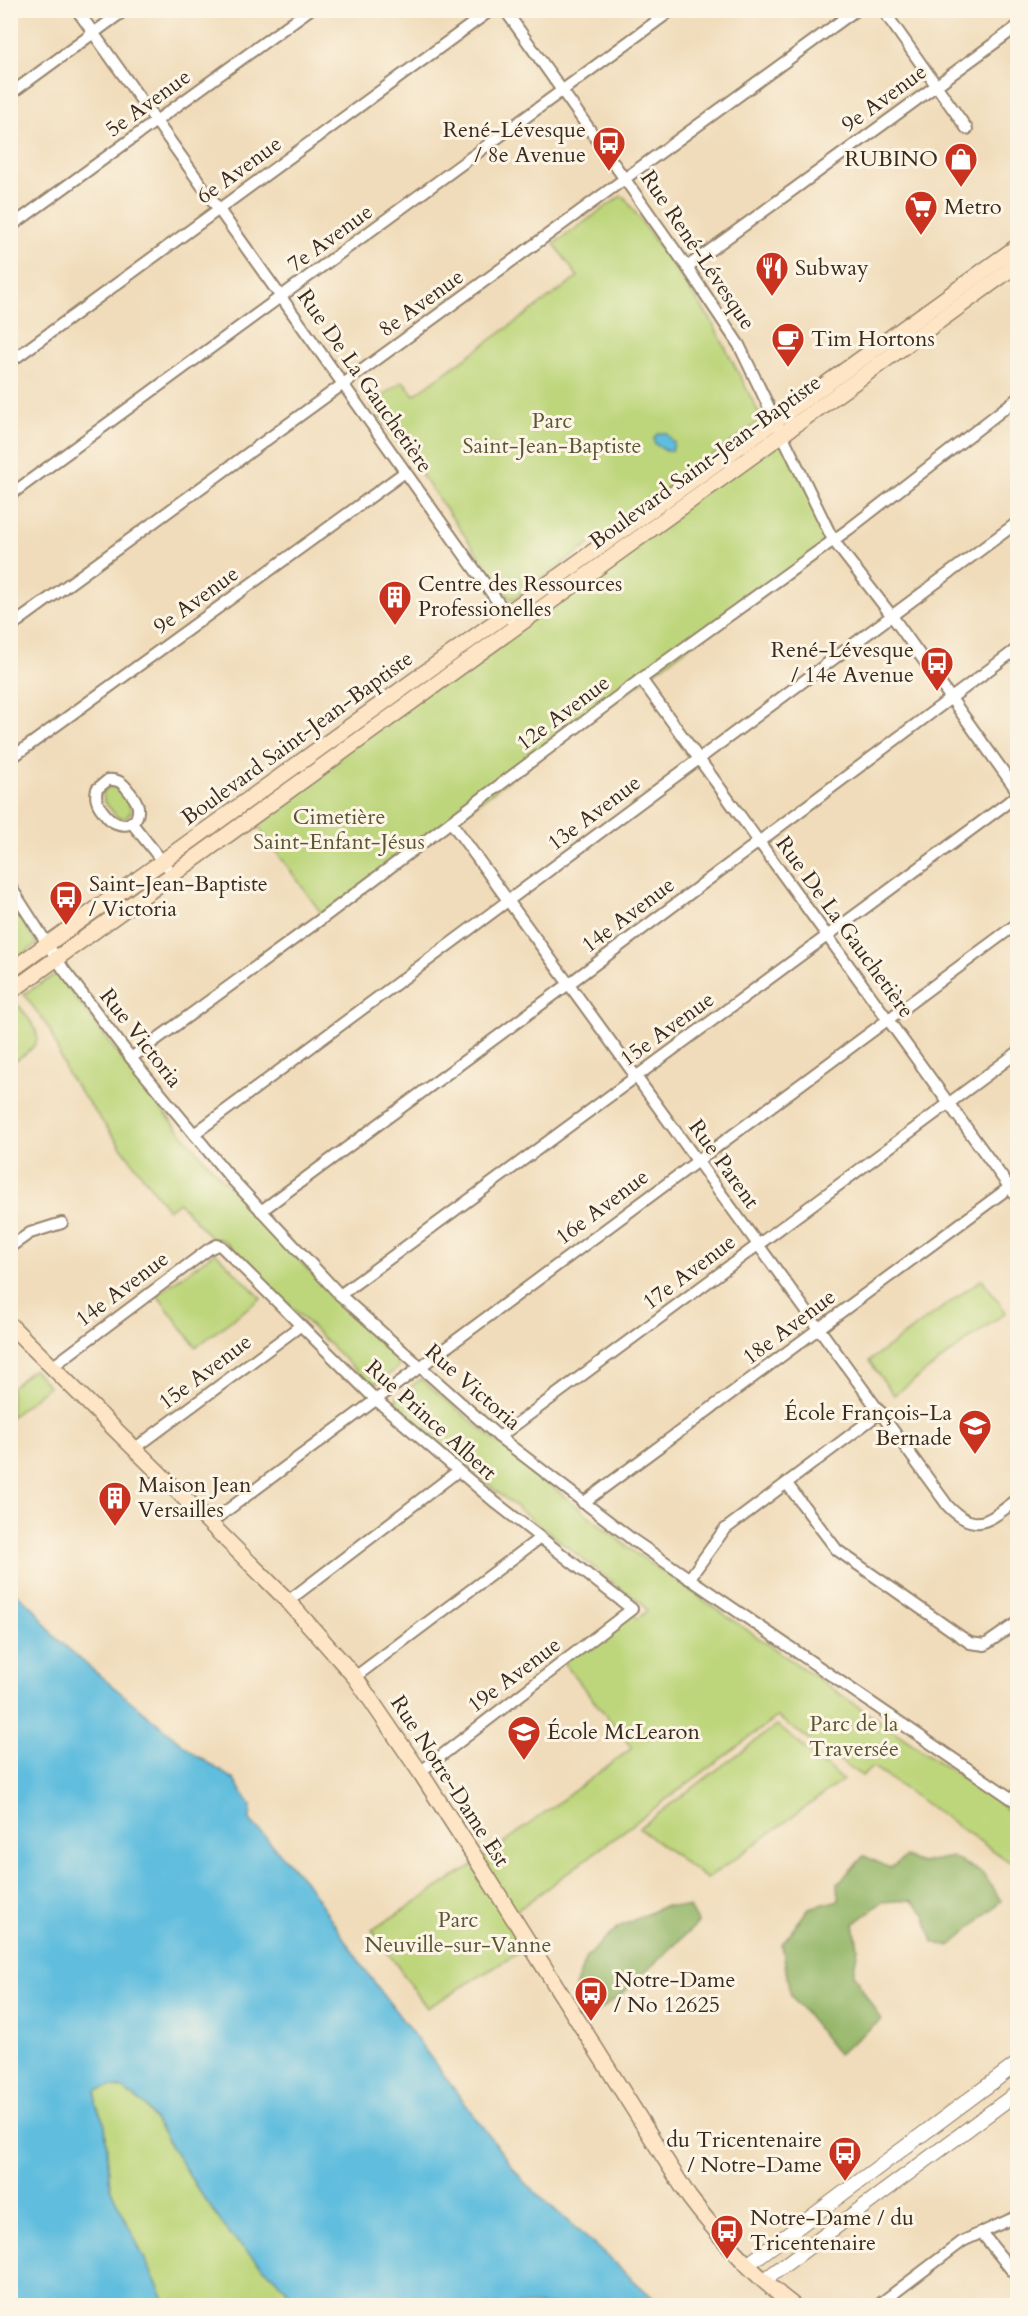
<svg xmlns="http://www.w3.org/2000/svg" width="1028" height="2316" font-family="Cardo,serif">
<rect width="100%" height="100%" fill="#fcf5e5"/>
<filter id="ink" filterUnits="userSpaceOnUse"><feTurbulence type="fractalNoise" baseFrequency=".0167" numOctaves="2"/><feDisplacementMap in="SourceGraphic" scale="12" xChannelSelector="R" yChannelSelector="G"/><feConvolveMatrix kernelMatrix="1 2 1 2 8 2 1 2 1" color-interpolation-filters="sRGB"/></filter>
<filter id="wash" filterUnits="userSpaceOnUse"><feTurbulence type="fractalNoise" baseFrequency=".008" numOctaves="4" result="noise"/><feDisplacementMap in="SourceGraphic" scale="24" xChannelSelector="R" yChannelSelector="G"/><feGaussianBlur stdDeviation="1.35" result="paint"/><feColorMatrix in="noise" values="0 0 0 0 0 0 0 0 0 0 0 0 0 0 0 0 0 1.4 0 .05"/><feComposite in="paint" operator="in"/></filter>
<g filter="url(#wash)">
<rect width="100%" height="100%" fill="#f0dcba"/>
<g fill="#bdd67b" stroke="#7c804c" stroke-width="1.5">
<polygon points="621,196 625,198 711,320 761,417 760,421 515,598 510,599 371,404 403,381 414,395 578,277 554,244"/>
<polygon points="781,435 833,540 324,917 252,818"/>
<path d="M110,786C121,788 130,801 131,812L125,818L117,817L104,801L103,792Z"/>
<polygon points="10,902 37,944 10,964"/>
<path d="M58,973C92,1019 126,1067 163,1111C236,1199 317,1280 399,1359V1367L377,1383H369L224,1241L217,1238L213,1240L179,1202L168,1210L67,1074L50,1030L24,994Z"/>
<path d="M12,1002C20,1005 24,1012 29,1019C48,1045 30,1049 11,1064L10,1003Z"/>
<polygon points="215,1252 261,1298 196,1347 157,1295"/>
<polygon points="982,1279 1006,1312 894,1395 869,1361"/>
<polygon points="33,1369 49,1386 11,1417 11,1388"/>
<polygon points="421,1379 489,1436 634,1552 1017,1816 1017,1867 873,1767 862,1776 777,1717 511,1915 530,1946 427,2008 372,1930 478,1862 632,1748 563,1662 631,1610 637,1619 647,1611 641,1602 625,1592 497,1492 395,1404 397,1397"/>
<polygon points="777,1725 843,1780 707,1879 639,1828"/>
<polygon points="112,2086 123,2089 145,2105 197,2188 231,2236 287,2290 291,2305 167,2305 110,2188 105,2125 96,2104 96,2090"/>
</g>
<g fill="#96b76b" stroke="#687044" stroke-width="1.5">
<polygon points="864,1856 890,1868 906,1857 921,1863 952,1857 982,1873 1001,1901 949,1947 933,1942 925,1914 911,1900 882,1902 854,1924 858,1948 853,1974 881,2020 838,2054 790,1995 782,1944 809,1908 839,1900 838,1883"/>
<polygon points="664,1906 689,1907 698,1923 622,1994 592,2016 575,1988 586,1957 619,1927"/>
</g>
<g fill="#60bdde" stroke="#4e747e" stroke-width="1.5">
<polygon points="659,433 666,433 674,443 672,451 666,451 655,444 654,438"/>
<polygon points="11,1589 34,1608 53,1635 87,1665 197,1756 233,1779 251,1805 250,1820 309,1886 365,1970 523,2181 661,2305 291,2305 287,2290 231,2236 197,2188 145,2105 123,2089 112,2086 96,2090 96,2104 105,2125 110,2188 167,2305 11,2305"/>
</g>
</g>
<g filter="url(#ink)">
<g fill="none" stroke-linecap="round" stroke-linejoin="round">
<defs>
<g id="minor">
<polyline points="77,10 510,619"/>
<polyline points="505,10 687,267 739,345 833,540 892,616 1018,792"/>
<polyline points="883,10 967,129"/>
<polyline points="10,94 125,10"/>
<polyline points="10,227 309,10"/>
<polyline points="687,267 1018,26"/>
<polyline points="10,362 491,10"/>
<polyline points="10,495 672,10"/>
<polyline points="10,627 856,10"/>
<polyline points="641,679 1018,1199"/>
<polyline points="10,759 405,472"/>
<path d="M108,780C118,779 123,783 128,790C132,795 137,800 138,807C140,828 117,830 106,815C99,807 94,800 97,789Z"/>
<polyline points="131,822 166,866"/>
<path d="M451,822L948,1506C977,1536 990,1519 1018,1499"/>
<polyline points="10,886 64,970 131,1058 229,1176 340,1295 499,1437 633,1540 1018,1803"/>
<polyline points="131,1058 324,917 641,679 849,529 1018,398"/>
<polyline points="194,1134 1018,522"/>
<polyline points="261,1211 570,983 1018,648"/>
<polyline points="10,1247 30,1233 62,1223"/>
<polyline points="340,1295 1018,795"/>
<polyline points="52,1367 209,1249 217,1245 221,1246 375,1399 496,1503 632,1609 420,1772"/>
<polyline points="499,1437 1018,1052"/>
<polyline points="134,1449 300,1326"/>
<polyline points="787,1484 837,1550 970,1643 985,1645 1018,1622"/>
<polyline points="583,1503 1018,1181"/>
<polyline points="210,1523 1018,923"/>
<polyline points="689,1579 724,1530 881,1412"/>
<polyline points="288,1601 458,1471"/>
<polyline points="355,1677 540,1538"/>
<polyline points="981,2232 1018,2278"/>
<polyline points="877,2306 963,2241 1018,2216"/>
</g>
<g id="tertiary">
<polyline points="747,2265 1018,2063"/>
<polyline points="763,2281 1018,2092"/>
</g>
<g id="secondary">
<polyline points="10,971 1018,246"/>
<polyline points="10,992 1018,264"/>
<path d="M10,1325L288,1601L355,1677L420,1772L478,1862L689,2197C720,2238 753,2275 794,2306"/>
</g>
</defs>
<use href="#minor" stroke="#96836c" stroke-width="14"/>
<use href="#tertiary" stroke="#96836c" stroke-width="16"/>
<use href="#secondary" stroke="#96836c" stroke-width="18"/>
<use href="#minor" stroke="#fff" stroke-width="10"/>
<use href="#tertiary" stroke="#fff" stroke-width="14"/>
<use href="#secondary" stroke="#fde5c5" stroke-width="15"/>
</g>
</g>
<defs>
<symbol id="bus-pin" viewBox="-11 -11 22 30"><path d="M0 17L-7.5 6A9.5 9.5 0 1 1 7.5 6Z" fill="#c8321e" stroke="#fcf5e5"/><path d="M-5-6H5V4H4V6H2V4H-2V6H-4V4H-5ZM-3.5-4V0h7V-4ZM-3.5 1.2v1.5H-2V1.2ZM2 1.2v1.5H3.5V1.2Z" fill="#fff"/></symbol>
<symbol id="shop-pin" viewBox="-11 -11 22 30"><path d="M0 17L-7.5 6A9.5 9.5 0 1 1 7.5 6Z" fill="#c8321e" stroke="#fcf5e5"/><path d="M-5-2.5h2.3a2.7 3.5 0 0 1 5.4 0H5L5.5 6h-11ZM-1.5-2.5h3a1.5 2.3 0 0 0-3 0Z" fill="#fff"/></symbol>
<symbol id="supermarket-pin" viewBox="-11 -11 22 30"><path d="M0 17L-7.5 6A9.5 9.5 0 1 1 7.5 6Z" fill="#c8321e" stroke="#fcf5e5"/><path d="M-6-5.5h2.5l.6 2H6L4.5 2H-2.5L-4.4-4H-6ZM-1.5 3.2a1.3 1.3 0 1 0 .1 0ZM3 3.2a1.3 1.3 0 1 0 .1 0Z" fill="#fff"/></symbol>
<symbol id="restaurant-pin" viewBox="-11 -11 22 30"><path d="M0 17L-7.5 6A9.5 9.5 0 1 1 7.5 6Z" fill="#c8321e" stroke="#fcf5e5"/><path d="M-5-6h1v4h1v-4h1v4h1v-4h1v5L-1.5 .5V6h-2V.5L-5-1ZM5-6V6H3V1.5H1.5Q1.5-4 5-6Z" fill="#fff"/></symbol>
<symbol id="cafe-pin" viewBox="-11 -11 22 30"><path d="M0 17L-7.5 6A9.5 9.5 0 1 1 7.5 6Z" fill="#c8321e" stroke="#fcf5e5"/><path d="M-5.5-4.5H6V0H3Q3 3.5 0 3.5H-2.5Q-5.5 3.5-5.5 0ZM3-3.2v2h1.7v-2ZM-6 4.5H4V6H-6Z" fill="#fff"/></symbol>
<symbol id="building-pin" viewBox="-11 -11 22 30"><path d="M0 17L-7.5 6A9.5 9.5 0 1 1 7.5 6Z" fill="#c8321e" stroke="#fcf5e5"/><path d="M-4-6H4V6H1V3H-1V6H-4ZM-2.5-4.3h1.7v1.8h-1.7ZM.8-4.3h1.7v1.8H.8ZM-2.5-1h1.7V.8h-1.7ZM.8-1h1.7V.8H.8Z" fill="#fff"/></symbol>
<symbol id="school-pin" viewBox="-11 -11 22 30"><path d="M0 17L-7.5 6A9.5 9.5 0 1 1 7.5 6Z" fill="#c8321e" stroke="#fcf5e5"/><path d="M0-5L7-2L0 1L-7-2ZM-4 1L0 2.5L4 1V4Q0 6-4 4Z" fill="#fff"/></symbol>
</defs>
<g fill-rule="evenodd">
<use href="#bus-pin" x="590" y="124" width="38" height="52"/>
<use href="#shop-pin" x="942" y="140" width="38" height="52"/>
<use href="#supermarket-pin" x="902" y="188" width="38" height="52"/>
<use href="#restaurant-pin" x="753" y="249" width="38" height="52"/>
<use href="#cafe-pin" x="769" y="320" width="38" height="52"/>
<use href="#building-pin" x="376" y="578" width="38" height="52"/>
<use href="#bus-pin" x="918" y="644" width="38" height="52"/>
<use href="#bus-pin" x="47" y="878" width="38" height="52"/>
<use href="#school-pin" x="956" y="1407" width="38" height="52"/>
<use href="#building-pin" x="96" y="1479" width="38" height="52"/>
<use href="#school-pin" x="505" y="1713" width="38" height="52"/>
<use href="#bus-pin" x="572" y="1974" width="38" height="52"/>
<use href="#bus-pin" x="826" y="2134" width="38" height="52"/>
<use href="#bus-pin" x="708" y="2212" width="38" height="52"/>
</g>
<g text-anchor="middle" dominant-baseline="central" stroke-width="6" stroke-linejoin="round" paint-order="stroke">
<g font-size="22" fill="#3b2a1e" stroke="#fcf5e5">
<text transform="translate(884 98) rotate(-36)">9e Avenue</text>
<text transform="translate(148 103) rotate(-36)">5e Avenue</text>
<text transform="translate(239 170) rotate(-36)">6e Avenue</text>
<text transform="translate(330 238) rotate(-36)">7e Avenue</text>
<text transform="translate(698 250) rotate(56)">Rue René-Lévesque</text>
<text transform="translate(421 303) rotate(-36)">8e Avenue</text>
<text transform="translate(365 381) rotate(55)">Rue De La Gauchetière</text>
<text transform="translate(705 462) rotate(-36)">Boulevard Saint-Jean-Baptiste</text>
<text transform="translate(196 600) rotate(-36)">9e Avenue</text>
<text transform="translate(563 713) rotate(-37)">12e Avenue</text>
<text transform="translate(297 738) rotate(-36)">Boulevard Saint-Jean-Baptiste</text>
<text transform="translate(594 813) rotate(-37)">13e Avenue</text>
<text transform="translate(628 915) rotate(-37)">14e Avenue</text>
<text transform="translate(845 927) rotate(54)">Rue De La Gauchetière</text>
<text transform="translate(667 1029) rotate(-36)">15e Avenue</text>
<text transform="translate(141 1038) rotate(52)">Rue Victoria</text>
<text transform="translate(724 1164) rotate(54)">Rue Parent</text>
<text transform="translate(602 1207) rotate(-37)">16e Avenue</text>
<text transform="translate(689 1272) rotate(-37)">17e Avenue</text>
<text transform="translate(122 1289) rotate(-37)">14e Avenue</text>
<text transform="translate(789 1327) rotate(-37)">18e Avenue</text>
<text transform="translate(205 1372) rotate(-37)">15e Avenue</text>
<text transform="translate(473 1387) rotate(41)">Rue Victoria</text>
<text transform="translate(431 1420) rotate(42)">Rue Prince Albert</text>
<text transform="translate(514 1675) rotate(-37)">19e Avenue</text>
<text transform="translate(450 1781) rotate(57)">Rue Notre-Dame Est</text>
</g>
<g font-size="22" fill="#3b2a1e" stroke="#fcf5e5" text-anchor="start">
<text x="586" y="130" text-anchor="end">René-Lévesque<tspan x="586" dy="25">/ 8e Avenue</tspan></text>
<text x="938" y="159" text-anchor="end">RUBINO</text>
<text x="944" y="207">Metro</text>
<text x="795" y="268">Subway</text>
<text x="811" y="339">Tim Hortons</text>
<text x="418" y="584">Centre des Ressources<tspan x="418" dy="25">Professionelles</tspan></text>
<text x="914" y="650" text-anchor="end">René-Lévesque<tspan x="914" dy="25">/ 14e Avenue</tspan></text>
<text x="89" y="884">Saint-Jean-Baptiste<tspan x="89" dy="25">/ Victoria</tspan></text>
<text x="952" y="1413" text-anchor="end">École François-La<tspan x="952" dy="25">Bernade</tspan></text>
<text x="138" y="1485">Maison Jean<tspan x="138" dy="25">Versailles</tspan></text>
<text x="547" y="1732">École McLearon</text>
<text x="614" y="1980">Notre-Dame<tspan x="614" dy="25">/ No 12625</tspan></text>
<text x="822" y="2140" text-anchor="end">du Tricentenaire<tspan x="822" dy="25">/ Notre-Dame</tspan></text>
<text x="750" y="2218">Notre-Dame / du<tspan x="750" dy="25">Tricentenaire</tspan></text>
</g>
<g font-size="22" fill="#5c5535" stroke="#fcf5e5">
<text x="552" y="421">Parc<tspan x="552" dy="25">Saint-Jean-Baptiste</tspan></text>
<text x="339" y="817">Cimetière<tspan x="339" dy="25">Saint-Enfant-Jésus</tspan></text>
<text x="854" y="1724">Parc de la<tspan x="854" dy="25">Traversée</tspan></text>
<text x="458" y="1920">Parc<tspan x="458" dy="25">Neuville-sur-Vanne</tspan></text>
</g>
</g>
<rect width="1028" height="2316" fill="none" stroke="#fcf5e5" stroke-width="36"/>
</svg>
